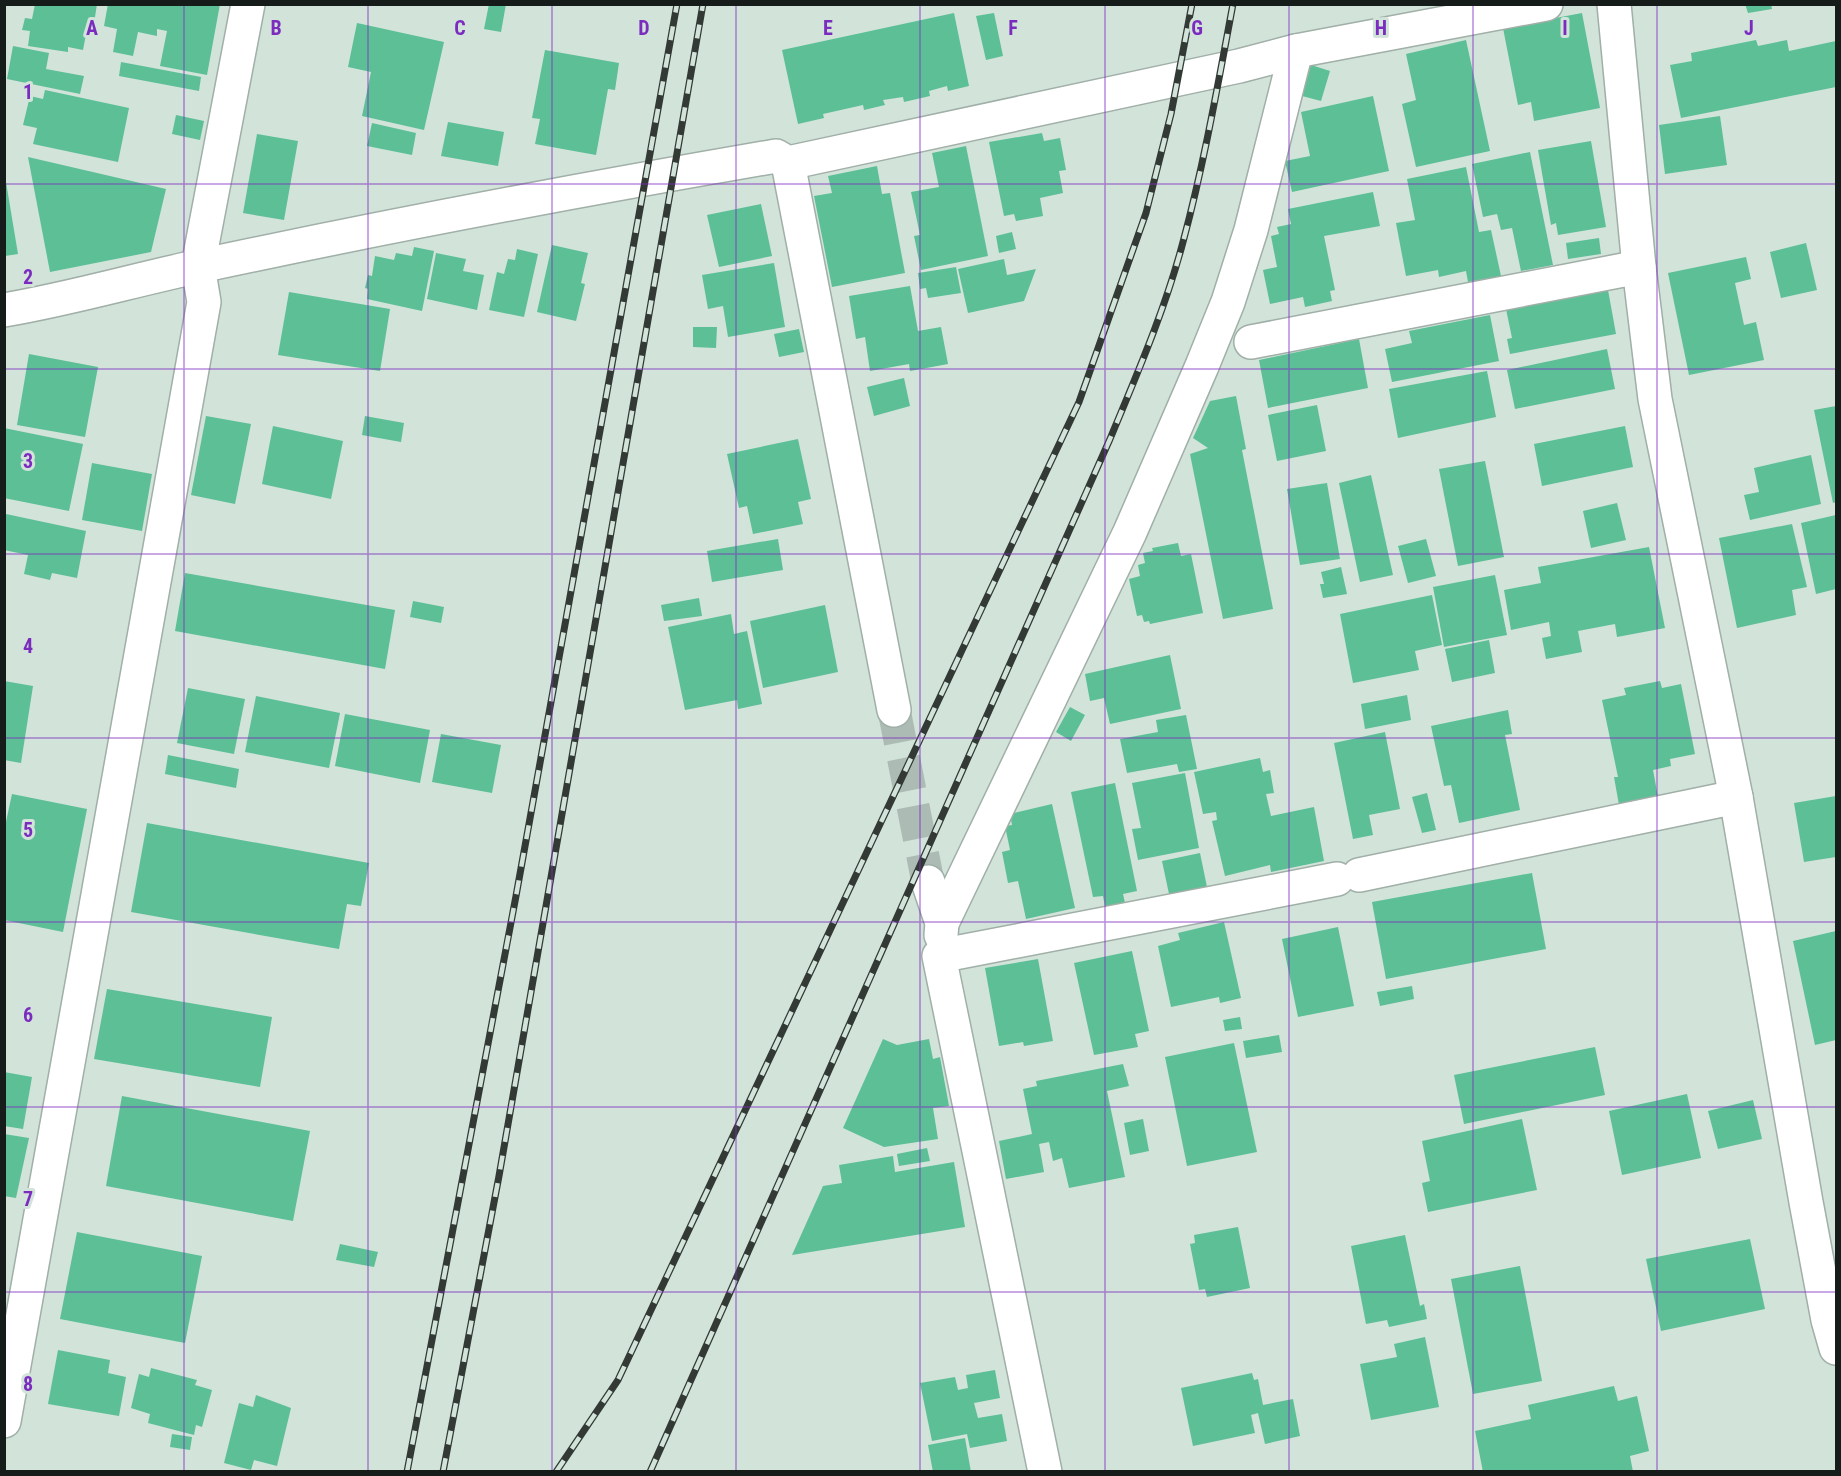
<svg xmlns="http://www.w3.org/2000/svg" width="1841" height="1476" font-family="'Roboto Condensed',sans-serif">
<rect width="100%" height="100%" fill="#d2e3da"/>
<g fill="#5cbf96">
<polygon points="35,4 97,4 93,30 87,29 83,50 68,47 68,52 28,46 30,31 22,30 25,18 32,19"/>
<polygon points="108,4 220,4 207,75 160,66 167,31 157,29 157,36 138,32 133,56 113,52 117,29 104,26"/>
<polygon points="489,4 506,4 501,32 484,29"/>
<polygon points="1745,4 1771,4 1772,9 1748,13"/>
<polygon points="954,13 969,86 948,91 947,86 929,91 930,96 904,102 903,97 883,100 885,105 864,110 863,105 823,114 824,118 798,124 782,50"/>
<polygon points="994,13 1003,56 986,60 976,16"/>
<polygon points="1582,13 1600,108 1534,121 1531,102 1518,105 1503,28"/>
<polygon points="357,23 444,42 424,130 362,116 371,72 348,67"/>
<polygon points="1466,40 1490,151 1416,167 1402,104 1416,100 1406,54"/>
<polygon points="1756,40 1758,46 1787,40 1789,51 1836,41 1836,87 1681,118 1670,65 1692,61 1691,53"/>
<polygon points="13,46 49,53 46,69 84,76 80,94 7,79"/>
<polygon points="545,50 619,63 615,90 608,89 596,155 535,144 540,119 532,118"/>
<polygon points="121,62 201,77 199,91 119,76"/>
<polygon points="1311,65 1330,71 1321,101 1302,96"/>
<polygon points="45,90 129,108 118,162 33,144 37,128 23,125 30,96 43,99"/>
<polygon points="1373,96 1389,171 1292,192 1285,161 1310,156 1301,112"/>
<polygon points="176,115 204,121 200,140 172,134"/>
<polygon points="1720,116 1727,165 1665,174 1659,125"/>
<polygon points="448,122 504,132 498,166 441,156"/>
<polygon points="372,123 416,133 412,155 367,146"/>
<polygon points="1042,133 1044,141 1060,138 1066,170 1059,171 1063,193 1040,198 1043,216 1016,221 1014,214 1004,216 989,142"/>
<polygon points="257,134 298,141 284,220 243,213"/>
<polygon points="1591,141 1606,227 1558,235 1556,223 1551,225 1538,150"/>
<polygon points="966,146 988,256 921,270 914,236 920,235 911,192 939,187 932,153"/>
<polygon points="1530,152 1553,265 1521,271 1512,228 1501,230 1497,214 1483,217 1472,164"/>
<polygon points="28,157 166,189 151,252 50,272"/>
<polygon points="877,166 882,194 890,193 905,273 832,287 814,196 832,193 828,176"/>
<polygon points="1466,167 1479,232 1491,230 1501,276 1468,282 1466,271 1439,277 1438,270 1406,276 1396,223 1415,220 1407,179"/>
<polygon points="5,176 18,254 5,256"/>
<polygon points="1373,192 1380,226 1324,236 1335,290 1330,291 1332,301 1305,307 1303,297 1270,304 1263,270 1277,267 1271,236 1279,234 1277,227 1291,224 1288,209"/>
<polygon points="761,204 772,256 719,267 707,215"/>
<polygon points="1012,232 1016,249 999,253 996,236"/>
<polygon points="1599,238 1601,254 1568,259 1566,243"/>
<polygon points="1806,243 1817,290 1781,298 1770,252"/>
<polygon points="552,245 588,253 581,283 585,284 576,321 537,312"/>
<polygon points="414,247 434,251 422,311 367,299 368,289 365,288 368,275 372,276 375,256 394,260 396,253 412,256"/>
<polygon points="517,249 538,254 524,317 489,310 497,272 504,274 508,259 515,260"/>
<polygon points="436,253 466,259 463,271 484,275 477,310 427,299"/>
<polygon points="1746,257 1751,279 1735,283 1744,325 1756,322 1764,360 1689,375 1668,273"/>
<polygon points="1004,259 1007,275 1036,269 1024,301 968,313 958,269"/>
<polygon points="774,263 785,327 728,337 723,306 708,309 702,275"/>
<polygon points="956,267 961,293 928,298 926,288 920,289 918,273"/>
<polygon points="910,286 918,331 941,327 948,364 910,371 909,364 870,371 865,337 856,339 849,296"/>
<polygon points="1608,290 1616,334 1510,354 1507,339 1512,338 1506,309"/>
<polygon points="289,292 390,309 380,371 278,355"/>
<polygon points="1490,315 1499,361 1392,382 1385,349 1412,343 1409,331"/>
<polygon points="693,327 717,327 716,348 693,347"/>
<polygon points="799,329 804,352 779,357 774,334"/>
<polygon points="1359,339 1368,388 1268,408 1259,360"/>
<polygon points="1607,349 1615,389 1515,409 1507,370"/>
<polygon points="29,354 98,367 85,437 17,425"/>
<polygon points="1487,371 1496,417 1398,438 1389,389"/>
<polygon points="904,378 910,406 874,416 867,387"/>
<polygon points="1236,396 1246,449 1242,450 1273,609 1223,619 1190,454 1208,448 1193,438 1210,401"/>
<polygon points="1317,405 1326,451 1277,461 1268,415"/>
<polygon points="1836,406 1836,502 1833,503 1814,410"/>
<polygon points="206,416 251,424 235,504 191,495"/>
<polygon points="365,416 404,423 401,442 362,435"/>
<polygon points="273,426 343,441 331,499 262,484"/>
<polygon points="1625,426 1633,467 1542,486 1534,444"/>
<polygon points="4,428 83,444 69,511 4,498"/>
<polygon points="798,439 811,499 798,502 803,524 753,534 747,506 739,508 727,454"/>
<polygon points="1811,455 1821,504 1750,520 1744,495 1759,492 1754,468"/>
<polygon points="1485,461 1504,557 1458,566 1439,469"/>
<polygon points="92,463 152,474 142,531 82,520"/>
<polygon points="1371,475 1393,575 1360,582 1339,483"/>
<polygon points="1327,483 1340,559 1300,565 1287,489"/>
<polygon points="1617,503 1626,540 1591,548 1583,511"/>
<polygon points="6,514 86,531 77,578 52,573 50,580 24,574 28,555 4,550"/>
<polygon points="1836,515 1836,589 1816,594 1801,523"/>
<polygon points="1792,524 1807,587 1792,590 1796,615 1737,628 1719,538"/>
<polygon points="778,539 783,570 712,582 707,551"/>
<polygon points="1426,539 1436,576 1408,583 1398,546"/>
<polygon points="1178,543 1181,556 1191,554 1203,613 1150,624 1149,621 1144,622 1142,615 1137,616 1129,579 1140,576 1138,565 1145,563 1143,553 1153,551 1152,548"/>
<polygon points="1649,547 1665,628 1617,637 1615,624 1578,631 1582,652 1546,659 1542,638 1551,636 1549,622 1511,630 1504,590 1541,583 1538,567"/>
<polygon points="1341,567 1347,594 1323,598 1320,584 1324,584 1321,572"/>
<polygon points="185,573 395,610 385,669 175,631"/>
<polygon points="1495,575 1507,635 1444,647 1433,587"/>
<polygon points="1432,595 1442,645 1415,651 1419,670 1353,683 1340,614"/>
<polygon points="699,598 702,616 664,621 661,605"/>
<polygon points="413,601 444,607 441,623 410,617"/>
<polygon points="825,605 838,672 763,688 750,621"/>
<polygon points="731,614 734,634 747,631 762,704 738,709 737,700 685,710 668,627"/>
<polygon points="1489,640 1495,673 1452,682 1445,649"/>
<polygon points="1170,655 1181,709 1110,724 1104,698 1090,701 1085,674"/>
<polygon points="4,681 33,686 21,763 4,760"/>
<polygon points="1660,681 1662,688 1681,684 1695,754 1670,759 1671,766 1653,770 1658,797 1619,805 1614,777 1618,777 1602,700 1626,695 1624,688"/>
<polygon points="188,688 245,699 234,754 177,743"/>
<polygon points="1407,695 1411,720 1365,729 1361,704"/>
<polygon points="256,696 340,713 329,768 245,752"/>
<polygon points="1070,707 1085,715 1071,741 1056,732"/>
<polygon points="1508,710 1512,734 1505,735 1520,810 1459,823 1451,785 1444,786 1431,726"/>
<polygon points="345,714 430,730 420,783 335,766"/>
<polygon points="1186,715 1197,769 1179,772 1177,764 1127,773 1120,739 1158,732 1156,720"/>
<polygon points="1385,732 1400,809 1369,815 1373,835 1353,839 1334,743"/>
<polygon points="441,734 501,745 492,793 432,782"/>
<polygon points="168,755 239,769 236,788 165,774"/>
<polygon points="1260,758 1263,772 1270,770 1274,793 1266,794 1271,816 1314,807 1324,861 1271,872 1270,865 1225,876 1212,821 1217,820 1216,812 1203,814 1194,772"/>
<polygon points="1185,773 1199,848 1138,860 1132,829 1141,828 1132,783"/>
<polygon points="1115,783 1137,891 1123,894 1125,903 1105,907 1103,896 1093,897 1071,792"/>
<polygon points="1427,793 1436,830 1422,833 1412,797"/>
<polygon points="12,794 87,809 63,932 4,920 4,831"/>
<polygon points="1836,796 1836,857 1804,862 1794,803"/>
<polygon points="1052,804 1075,908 1026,919 1018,881 1008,883 1002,852 1010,850 1005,826 1012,825 1010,814"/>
<polygon points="147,823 369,863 361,906 347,904 339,949 131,912"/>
<polygon points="1200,853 1207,887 1169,894 1162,861"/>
<polygon points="1532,873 1546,949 1386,979 1372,902"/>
<polygon points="1224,922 1241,998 1220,1003 1219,997 1171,1007 1158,946 1180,940 1178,933"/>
<polygon points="1338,927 1354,1006 1298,1017 1282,939"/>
<polygon points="1836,931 1836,1040 1815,1045 1793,941"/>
<polygon points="1132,951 1149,1031 1135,1034 1138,1047 1094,1055 1074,963"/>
<polygon points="1038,959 1053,1041 1024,1046 1023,1042 999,1046 985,968"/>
<polygon points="1412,986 1414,999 1380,1006 1377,992"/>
<polygon points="107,989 272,1017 260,1087 94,1059"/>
<polygon points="1240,1017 1242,1029 1225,1031 1223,1020"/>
<polygon points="1279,1035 1282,1052 1246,1058 1243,1041"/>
<polygon points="883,1039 897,1045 929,1039 933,1059 940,1057 949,1106 933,1108 938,1139 884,1147 843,1128"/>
<polygon points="1234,1043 1257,1152 1187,1166 1165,1057"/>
<polygon points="1595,1047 1605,1095 1464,1124 1454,1075"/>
<polygon points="1123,1064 1129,1086 1107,1091 1125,1177 1069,1188 1062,1158 1053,1161 1049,1142 1039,1144 1044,1172 1006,1179 999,1141 1032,1134 1023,1089 1037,1086 1036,1081"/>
<polygon points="4,1072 32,1077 23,1129 4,1126"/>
<polygon points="1687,1094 1701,1158 1622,1175 1609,1111"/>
<polygon points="122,1096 310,1131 293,1221 106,1186"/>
<polygon points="1753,1100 1762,1139 1718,1149 1708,1111"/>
<polygon points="1143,1119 1149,1151 1130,1155 1124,1123"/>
<polygon points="1522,1119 1537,1190 1428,1212 1422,1183 1430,1181 1422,1141"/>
<polygon points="4,1134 29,1138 16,1198 4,1196"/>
<polygon points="927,1148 930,1161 899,1166 897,1154"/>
<polygon points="893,1156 895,1172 954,1162 965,1227 792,1255 823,1186 842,1183 839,1165"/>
<polygon points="1238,1227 1250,1288 1207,1297 1205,1289 1199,1290 1190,1244 1195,1243 1194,1235"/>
<polygon points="77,1232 202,1256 185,1343 60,1319"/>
<polygon points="1405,1235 1420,1306 1424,1304 1427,1319 1389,1327 1387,1320 1366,1324 1351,1246"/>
<polygon points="1750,1239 1765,1309 1661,1331 1646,1259"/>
<polygon points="340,1244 378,1252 374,1267 336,1260"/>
<polygon points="1520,1266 1542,1381 1473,1394 1451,1279"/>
<polygon points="1425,1337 1439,1407 1371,1420 1360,1364 1397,1357 1394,1344"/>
<polygon points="58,1350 110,1360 108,1373 126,1377 119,1416 48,1404"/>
<polygon points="151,1368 197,1380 195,1385 212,1390 202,1427 196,1425 194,1435 148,1423 150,1414 131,1408 139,1374 149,1377"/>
<polygon points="995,1370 1000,1398 974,1403 978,1418 1002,1414 1007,1441 970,1448 967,1434 932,1441 920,1383 955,1377 958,1390 968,1388 966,1375"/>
<polygon points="1252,1373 1254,1380 1258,1379 1263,1405 1293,1399 1300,1436 1265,1444 1258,1413 1251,1415 1255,1433 1193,1446 1181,1388"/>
<polygon points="1614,1386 1618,1401 1637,1396 1649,1451 1630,1456 1633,1472 1483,1472 1475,1431 1531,1419 1528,1405"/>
<polygon points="256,1395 291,1408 277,1466 254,1460 251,1470 224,1463 239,1403 253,1407"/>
<polygon points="172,1434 192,1437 190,1450 170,1447"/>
<polygon points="965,1438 971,1472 933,1472 928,1445"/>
</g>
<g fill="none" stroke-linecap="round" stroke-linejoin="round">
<polyline stroke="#acbbb3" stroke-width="33" stroke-dasharray="33 16" stroke-linecap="butt" points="894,710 928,882"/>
<defs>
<g id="street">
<polyline points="1614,4 1639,267 1655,399 1736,797 1806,1202 1828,1320 1836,1348"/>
<polyline points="788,163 894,710"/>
<path d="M4,310C70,299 134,280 200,266C391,225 584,189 776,156L788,163L1239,66L1296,51L1546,4"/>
<polyline points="1251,342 1639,267"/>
<polyline points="1359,875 1736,797"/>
<polyline points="928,882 942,923 941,935"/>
<polyline points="942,923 1130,532 1202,366 1228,302 1251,230 1296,51"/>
<polyline points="4,1421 204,302 198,266 248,4"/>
<polyline points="1045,1472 939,956 1337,879"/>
</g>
</defs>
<use href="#street" stroke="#a0afa7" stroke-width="36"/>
<use href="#street" stroke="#fff" stroke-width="33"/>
<defs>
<g id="rail">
<polyline points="407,1472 516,896 677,4"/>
<polyline points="443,1472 499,1176 703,4"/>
<polyline points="556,1472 618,1380 1079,402 1146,213 1171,114 1192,4"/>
<path d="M650,1472L1110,439C1137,374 1165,310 1183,242C1204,164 1218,84 1233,4"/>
</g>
</defs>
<use href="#rail" stroke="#333a36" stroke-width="7"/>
<use href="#rail" stroke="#d2e3da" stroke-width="4.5" stroke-dasharray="14" stroke-linecap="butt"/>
</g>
<path fill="none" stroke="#7b2cbf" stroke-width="1.5" stroke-opacity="0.55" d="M184,4V1472M368,4V1472M552,4V1472M736,4V1472M920,4V1472M1105,4V1472M1289,4V1472M1473,4V1472M1657,4V1472M4,184H1836M4,369H1836M4,554H1836M4,738H1836M4,922H1836M4,1107H1836M4,1292H1836"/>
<g font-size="20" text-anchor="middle" font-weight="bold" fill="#7b2cbf" stroke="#d2e3da" stroke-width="6" stroke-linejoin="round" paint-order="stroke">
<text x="92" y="35">A</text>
<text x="276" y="35">B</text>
<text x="460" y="35">C</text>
<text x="644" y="35">D</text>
<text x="828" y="35">E</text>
<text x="1013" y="35">F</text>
<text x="1197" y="35">G</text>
<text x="1381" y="35">H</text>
<text x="1565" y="35">I</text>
<text x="1749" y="35">J</text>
<text x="28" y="99">1</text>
<text x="28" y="284">2</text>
<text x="28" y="468">3</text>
<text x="28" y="653">4</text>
<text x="28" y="837">5</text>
<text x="28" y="1022">6</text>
<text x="28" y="1206">7</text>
<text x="28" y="1391">8</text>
</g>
<rect width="1841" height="1476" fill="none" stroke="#161c19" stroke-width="12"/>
</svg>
